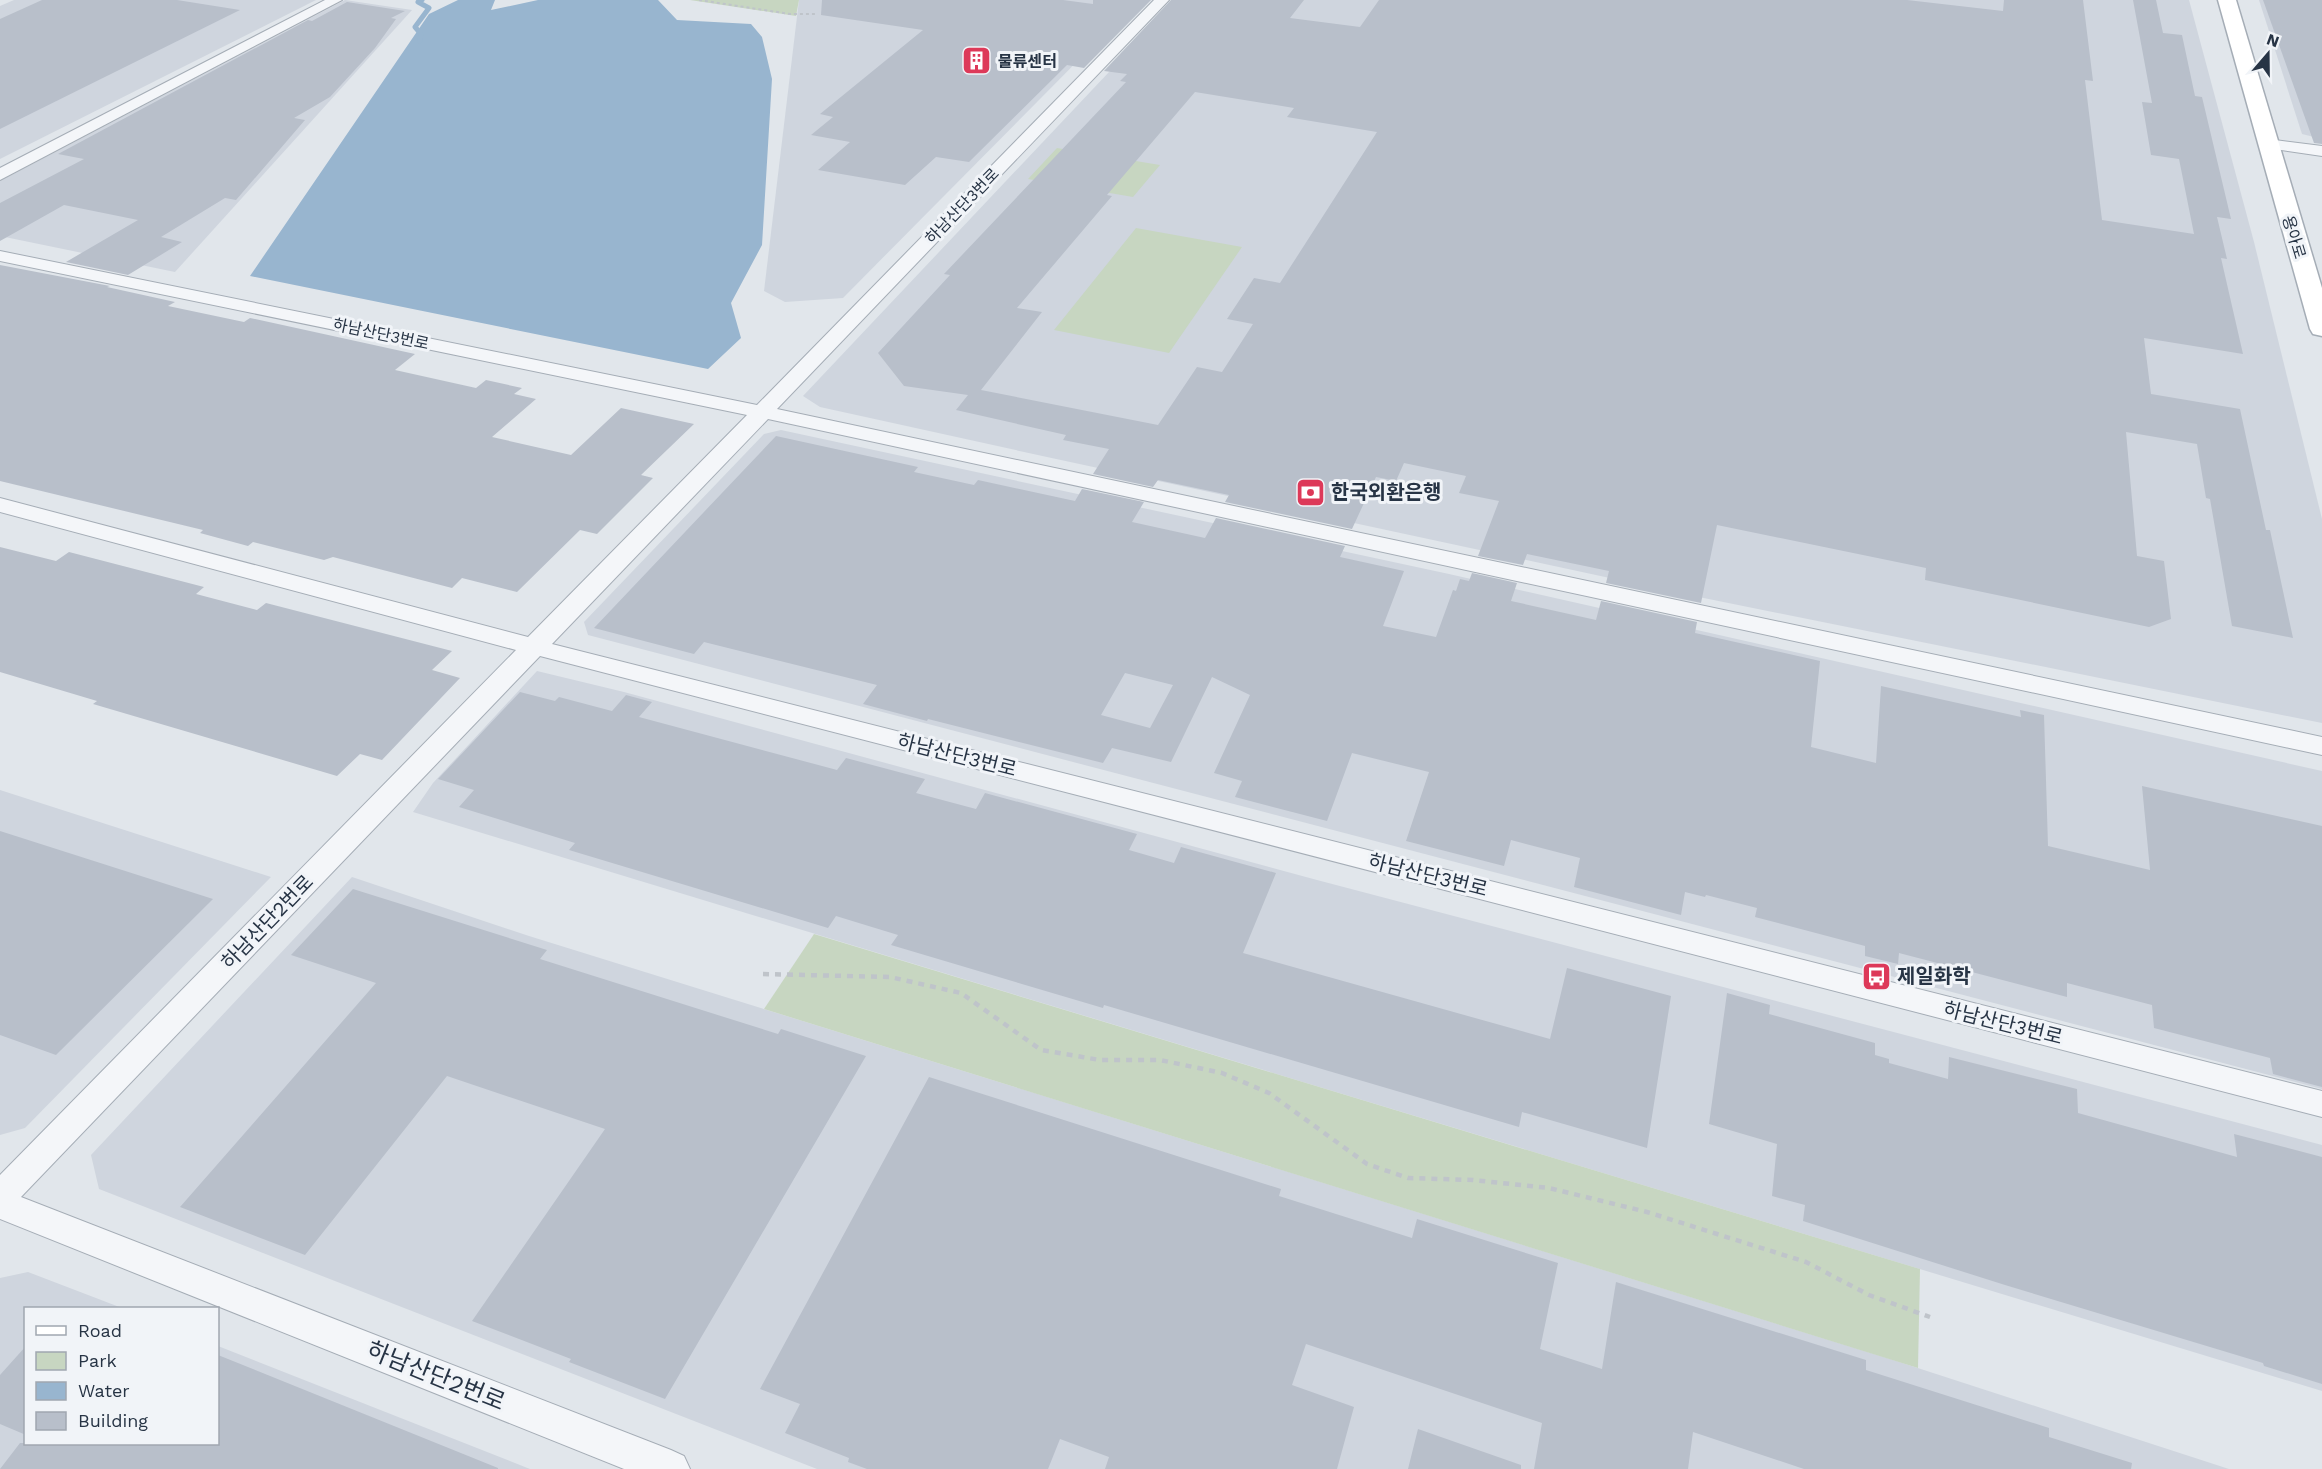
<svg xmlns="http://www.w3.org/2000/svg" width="2322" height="1469" font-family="'Work Sans','Noto Sans KR',sans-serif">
<rect width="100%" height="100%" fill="#e1e6eb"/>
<g fill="#cfd5de">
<polygon points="14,0 316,0 0,159 0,6"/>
<polygon points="345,0 412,10 175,272 0,236 0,181"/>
<polygon points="799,0 1127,0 1131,7 843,298 785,302 764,291"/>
<polygon points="1177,0 2189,0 2254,242 2322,519 2322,723 1684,594 1047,457 820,407 803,396"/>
<polygon points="2259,0 2322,0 2322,139 2302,134"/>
<polygon points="781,430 1449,574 2322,771 2322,1089 588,635 584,622 764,434"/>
<polygon points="537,671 624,692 1317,880 2322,1145 2322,1391 413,812 433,783"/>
<polygon points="0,790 271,877 25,1128 0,1135"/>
<polygon points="352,877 529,936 1890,1359 2229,1469 817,1469 99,1189 91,1155"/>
<polygon points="28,1272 122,1308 26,1308 26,1444 218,1444 218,1346 530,1469 0,1469 0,1278"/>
</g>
<g fill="#c7d6c1">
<polygon points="690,0 799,0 796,16"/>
<polygon points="1057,148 1160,165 1133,197 1028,179"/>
<polygon points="1136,228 1242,247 1169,353 1054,330"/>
<polygon points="814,934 1920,1269 1918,1368 764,1009"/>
</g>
<polygon fill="#98b5cf" points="458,0 495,0 491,10 538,0 658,0 677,20 751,24 762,37 772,79 762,245 731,303 741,338 708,369 250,276 429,14"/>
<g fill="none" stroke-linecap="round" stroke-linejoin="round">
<polyline stroke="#98b5cf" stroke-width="5" points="420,41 421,34 415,27 429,8 418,2 422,0"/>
</g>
<g fill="#b8bfca" fill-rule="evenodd">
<polygon points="42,0 177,0 240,10 0,129 0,19"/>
<polygon points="822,0 1063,0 1093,4 1093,0 1151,0 1084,68 1067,65 969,162 936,157 905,185 818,170 850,142 811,135 833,117 820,114 923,30 821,15"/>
<path d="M1171,0H1304L1290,18L1360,27L1379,0H1907L2003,11L2004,0H2083L2093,81L2085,80L2102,220L2194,234L2179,159L2151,155L2142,102L2152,103L2133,0H2156L2163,33L2182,35L2195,96L2202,97L2231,219L2217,217L2227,259L2221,258L2243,354L2144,338L2151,394L2240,409L2266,530H2270L2293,638L2232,626L2210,499L2206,498L2197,444L2126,432L2137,556L2164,561L2171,619L2149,627L1925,580L1926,568L1717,525L1701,603L1606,583L1609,571L1527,554L1523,565L1478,556L1499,501L1459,493L1466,476L1404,463L1396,481L1376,477L1352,529L1225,502L1229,495L1158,480L1153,487L1093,474L1109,449L1063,440L1066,435L956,410L968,395L904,386L878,353L950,275L944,274L1126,82L1120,81L1127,74L1104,71ZM1195,92L1294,108L1287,117L1377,132L1280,283L1254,278L1227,319L1253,324L1222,372L1197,367L1158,425L981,390L1042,312L1017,308L1112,196L1107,195Z"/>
<polygon points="2263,0 2322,0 2322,144 2314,143"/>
<polygon points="347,2 405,11 391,18 396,19 375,48 330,97 294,118 305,120 236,200 225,198 161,237 182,242 128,275 66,262 138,220 64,205 0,241 0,203 84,159 58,154 308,20 312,21"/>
<polygon points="0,265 110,286 107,287 175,302 168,306 244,322 250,318 415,354 395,370 476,388 486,380 522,388 514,394 536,399 492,437 571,455 621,408 694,424 641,475 653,478 597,534 580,530 517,592 462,578 452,588 333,557 324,560 253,542 248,546 200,533 203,530 0,481"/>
<path d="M776,436L918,467L914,472L974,485L978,480L1075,501L1082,489L1144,502L1132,522L1205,538L1216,518L1345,546L1340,557L1404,571L1383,626L1436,637L1453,590L1456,591L1460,579L1469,581L1472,573L1517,583L1511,601L1596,620L1601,601L1697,622L1695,633L1820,661L1811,747L1876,763L1881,686L2021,717L2020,710L2044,715L2048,846L2150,870L2142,786L2322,826V1087L2273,1074L2270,1058L2154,1028L2152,1005L2067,983V997L1899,953L1898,964L1865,956V946L1755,917L1757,908L1706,895L1705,897L1685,892L1681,915L1574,887L1580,858L1511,840L1504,866L1406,841L1429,772L1352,753L1327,821L1235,797L1242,781L1214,773L1250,695L1212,677L1171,762L1112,748L1103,763L928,719L927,721L863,704L877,685L704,642L694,654L594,628ZM1125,673L1173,685L1150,728L1101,715Z"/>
<polygon points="0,547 56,561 69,552 204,587 196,594 257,610 266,603 452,651 432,670 460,678 382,760 360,754 337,776 93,704 97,701 0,672"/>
<polygon points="520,692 555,701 559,697 612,711 626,695 652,702 639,717 837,770 846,758 925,779 916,793 976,809 985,793 1137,834 1129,850 1174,863 1181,847 1276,873 1243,953 1550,1039 1567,968 1671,996 1647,1148 1522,1112 1519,1127 1104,1005 1103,1008 891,945 898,935 836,916 828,928 569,850 575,843 459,807 474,790 438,779"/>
<polygon points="0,831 213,899 56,1055 0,1035"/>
<polygon points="353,889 547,950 540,959 778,1034 781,1029 866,1056 665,1399 569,1362 571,1359 472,1321 605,1129 447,1076 305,1255 180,1207 376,983 291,955"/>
<polygon points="1727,993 1770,1005 1769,1014 1875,1043 1875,1055 1889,1059 1889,1063 1948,1079 1949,1057 2077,1089 2078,1113 2237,1157 2234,1134 2322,1157 2322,1384 2264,1366 2263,1363 2005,1285 1803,1221 1805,1205 1772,1196 1777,1144 1709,1124"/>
<polygon points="929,1077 1281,1189 1279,1196 1412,1238 1417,1219 1558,1263 1540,1349 1602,1369 1616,1282 1866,1360 1866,1370 2049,1428 2049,1437 2132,1463 2131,1469 1804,1469 1693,1432 1688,1469 1534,1469 1542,1423 1306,1344 1292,1385 1354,1407 1337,1469 1105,1469 1109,1457 1060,1439 1048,1469 867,1469 848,1462 849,1458 785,1433 800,1404 760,1389"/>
<polygon points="26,1346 26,1435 0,1424 0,1375"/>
<polygon points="218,1355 498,1468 498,1469 0,1469 20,1443 218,1443"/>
<polygon points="1418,1429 1521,1465 1521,1469 1408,1469"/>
</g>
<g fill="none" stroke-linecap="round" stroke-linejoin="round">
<defs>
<g id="street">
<polygon points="325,0 342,0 0,180 0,168"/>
<polygon points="1154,0 1169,0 777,409 2322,737 2322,755 768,419 552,644 2322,1091 2322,1117 540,656 21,1197 671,1450 684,1456 690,1469 624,1469 0,1219 0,1175 516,650 0,512 0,498 528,637 747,415 0,261 0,251 757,405"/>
<polygon points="2267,139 2322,146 2322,156 2261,147 2259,144 2261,141"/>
</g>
<polygon id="secondary" points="2218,0 2236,0 2322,288 2322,336 2313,334 2310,329"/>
</defs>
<use href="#street" stroke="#a5adb6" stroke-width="2"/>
<use href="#secondary" stroke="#a5adb6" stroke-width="3"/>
<polyline stroke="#bfc4ca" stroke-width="2" stroke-dasharray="3 3" stroke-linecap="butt" points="699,0 790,14 815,14"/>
<polyline stroke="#bfc4ca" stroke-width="4.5" stroke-dasharray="6 6" stroke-linecap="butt" points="763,974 890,977 961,993 1041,1050 1100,1060 1160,1060 1222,1073 1269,1093 1367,1164 1408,1178 1473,1180 1549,1188 1647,1212 1806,1262 1869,1295 1930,1317"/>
<use href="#street" fill="#f4f6f9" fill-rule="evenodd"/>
<use href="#secondary" fill="#fff" fill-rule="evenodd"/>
</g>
<defs>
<symbol id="building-square" viewBox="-11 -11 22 22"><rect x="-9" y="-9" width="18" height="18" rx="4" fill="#dd3959" stroke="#f1f4f8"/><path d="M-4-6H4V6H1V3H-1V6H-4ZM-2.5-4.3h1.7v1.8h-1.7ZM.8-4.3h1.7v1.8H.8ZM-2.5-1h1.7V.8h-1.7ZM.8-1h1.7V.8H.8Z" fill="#fff"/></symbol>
<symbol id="bank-square" viewBox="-11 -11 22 22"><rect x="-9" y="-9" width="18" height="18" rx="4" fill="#dd3959" stroke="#f1f4f8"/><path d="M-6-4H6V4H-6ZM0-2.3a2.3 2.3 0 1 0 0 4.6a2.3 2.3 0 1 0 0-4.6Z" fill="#fff"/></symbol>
<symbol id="bus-square" viewBox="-11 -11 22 22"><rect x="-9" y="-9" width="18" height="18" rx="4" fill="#dd3959" stroke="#f1f4f8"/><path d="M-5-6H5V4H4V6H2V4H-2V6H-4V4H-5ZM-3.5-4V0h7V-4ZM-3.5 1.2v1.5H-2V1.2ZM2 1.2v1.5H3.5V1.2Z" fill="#fff"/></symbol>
</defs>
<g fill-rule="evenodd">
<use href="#building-square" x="960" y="44" width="33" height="33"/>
<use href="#bank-square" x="1294" y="476" width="33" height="33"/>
<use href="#bus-square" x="1860" y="960" width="33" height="33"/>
</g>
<g text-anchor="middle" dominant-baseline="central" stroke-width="6" stroke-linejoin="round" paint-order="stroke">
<g font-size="16" font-weight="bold" fill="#273445" stroke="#f1f4f8" text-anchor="start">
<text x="998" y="61">물류센터</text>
</g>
<g font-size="16" fill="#273445" stroke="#f1f4f8">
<text transform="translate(962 206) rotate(-46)">하남산단3번로</text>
<text transform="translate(2294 237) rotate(73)">용아로</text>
<text transform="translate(381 334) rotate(12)">하남산단3번로</text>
</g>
<g font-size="20" font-weight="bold" fill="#273445" stroke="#f1f4f8" text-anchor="start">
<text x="1331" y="492">한국외환은행</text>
<text x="1897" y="976">제일화학</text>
</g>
<g font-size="20" fill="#273445" stroke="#f1f4f8">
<text transform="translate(957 755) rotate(14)">하남산단3번로</text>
<text transform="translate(1428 875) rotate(14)">하남산단3번로</text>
<text transform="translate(267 922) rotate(-46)">하남산단2번로</text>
<text transform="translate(2003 1023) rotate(14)">하남산단3번로</text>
</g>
<g font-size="24" fill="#273445" stroke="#f1f4f8">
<text transform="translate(436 1376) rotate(22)">하남산단2번로</text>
</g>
</g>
<rect x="24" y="1307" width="195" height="138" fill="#f1f4f8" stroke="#a0a7b0" stroke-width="1.5"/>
<rect x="36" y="1326" width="30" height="9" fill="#ffffff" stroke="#a0a7b0" stroke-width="1.5"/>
<text x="78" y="1337" font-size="18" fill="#273445">Road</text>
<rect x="36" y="1352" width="30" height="18" fill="#c7d6c1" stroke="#a0a7b0" stroke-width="1.5"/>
<text x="78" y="1367" font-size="18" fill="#273445">Park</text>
<rect x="36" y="1382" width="30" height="18" fill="#98b5cf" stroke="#a0a7b0" stroke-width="1.5"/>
<text x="78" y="1397" font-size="18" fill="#273445">Water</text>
<rect x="36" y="1412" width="30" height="18" fill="#b8bfca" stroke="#a0a7b0" stroke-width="1.5"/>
<text x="78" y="1427" font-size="18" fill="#273445">Building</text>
<g transform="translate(2268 54) rotate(20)" stroke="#f1f4f8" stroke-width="4.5" paint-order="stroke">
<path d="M0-4.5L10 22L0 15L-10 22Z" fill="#273445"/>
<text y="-9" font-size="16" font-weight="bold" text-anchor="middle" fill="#273445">N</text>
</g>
</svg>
